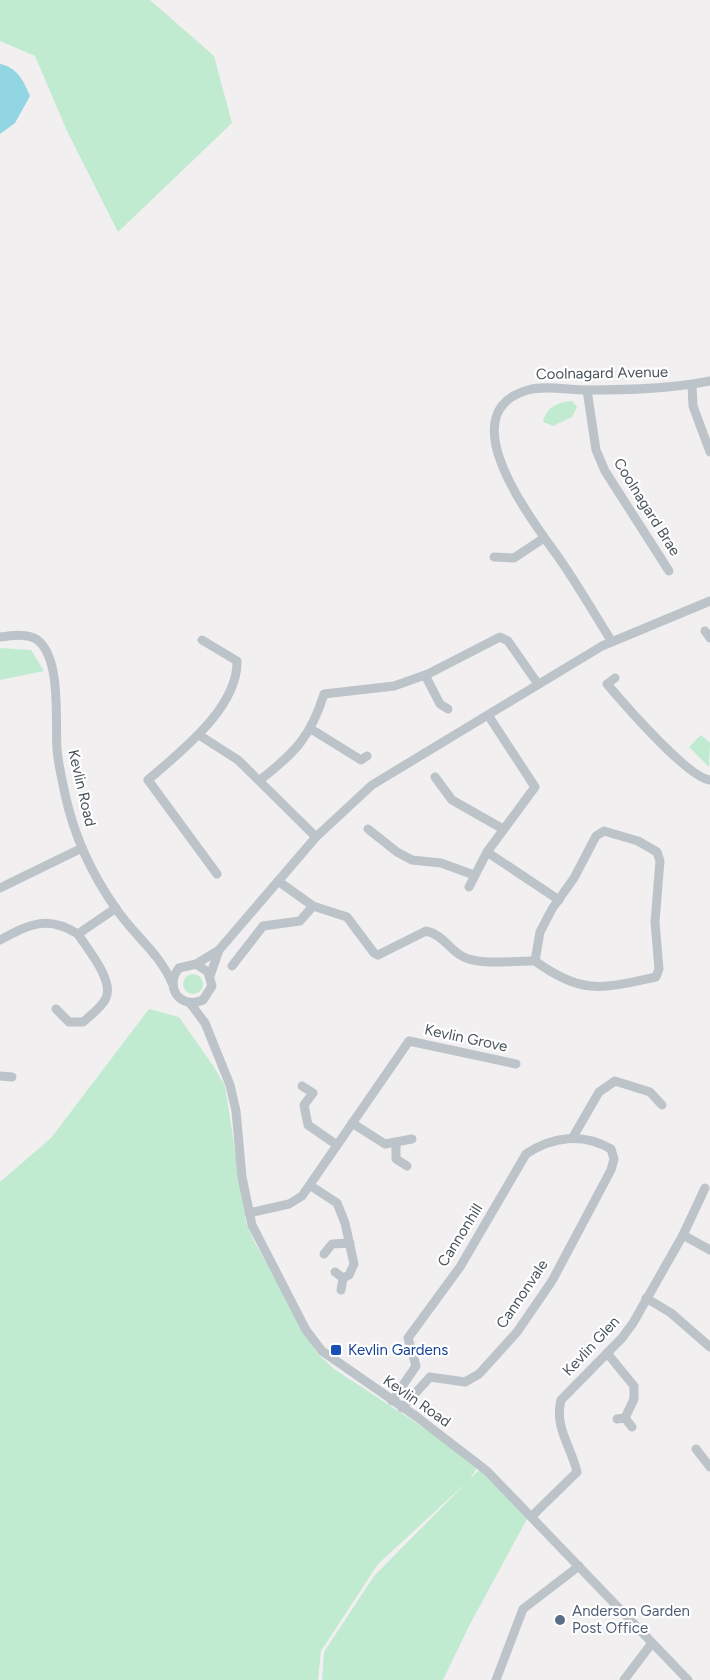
<svg xmlns="http://www.w3.org/2000/svg" width="710" height="1680" font-family="Figtree,sans-serif">
<rect width="100%" height="100%" fill="#f1efef"/>
<g fill="#c1ebd0">
<polygon points="0,0 150,0 214,56 232,123 118,232 67,131 35,56 0,41"/>
<path d="M572,401L577,407L572,417L553,426L543,422C546,407 558,402 572,401Z"/>
<polygon points="0,648 31,650 44,671 0,680"/>
<polygon points="701,735 710,743 709,767 689,747"/>
<circle cx="193" cy="984" r="10"/>
<polygon points="149,1009 179,1017 214,1067 225,1086 246,1222 254,1241 316,1352 334,1369 441,1439 477,1468 470,1479 481,1468 528,1517 469,1626 443,1680 322,1680 324,1652 374,1576 467,1482 378,1564 321,1651 318,1680 0,1680 0,1182 51,1138"/>
</g>
<path fill="#92d6e4" d="M0,64C18,68 23,80 30,96L15,123L0,134Z"/>
<g fill="none" stroke-linecap="round" stroke-linejoin="round">
<g stroke="#bcc4ca" stroke-width="9">
<polyline points="692,385 693,406 710,452"/>
<polyline points="587,390 596,450 605,471 669,571"/>
<polyline points="494,557 514,558 544,538"/>
<polyline points="705,631 710,638"/>
<path d="M0,637C11,636 26,633 36,639C62,656 55,722 57,749C58,764 62,779 65,794C74,836 92,875 117,910C134,935 160,954 172,983"/>
<path d="M202,640L237,661C238,708 180,752 148,780L217,874"/>
<path d="M612,642C595,615 579,587 561,561C536,525 446,413 528,390C545,385 569,390 587,390C628,390 670,389 710,381"/>
<polyline points="425,675 440,704 448,709"/>
<path d="M615,678L607,684C624,704 688,778 710,780"/>
<polyline points="311,729 361,760 367,756"/>
<polyline points="199,735 238,760 316,837"/>
<polyline points="435,777 452,800 503,829"/>
<path d="M260,780C295,753 311,736 324,694L394,686L428,674L500,637L508,641L538,684"/>
<polyline points="368,829 397,852 412,860 441,863 474,875"/>
<path d="M604,831L638,841L657,852L660,861L655,922L659,969L656,977C601,989 582,995 535,961L540,932L552,909L574,878L596,836Z"/>
<polyline points="487,852 559,900"/>
<path d="M278,881L313,906L347,917L374,953L378,955L426,931C441,934 448,947 460,955C479,967 513,960 535,961"/>
<polyline points="469,887 487,852 535,787 488,715"/>
<polyline points="0,888 82,848"/>
<path d="M0,940C30,924 47,915 78,934L116,908"/>
<path d="M196,964L208,972L212,986L203,1000C180,1010 164,987 179,968L196,964L219,950L316,837L372,785L602,646L710,601"/>
<polyline points="232,966 263,926 300,921 313,906"/>
<polyline points="210,976 219,950"/>
<polyline points="190,1003 205,1023 230,1085 236,1111 242,1177 252,1225 306,1330 322,1351 417,1417 487,1471 688,1680"/>
<path d="M56,1009L69,1022H83C91,1015 102,1007 106,998C114,980 88,950 78,934"/>
<polyline points="0,1076 12,1077"/>
<polyline points="302,1086 313,1093 304,1105 308,1125 337,1145"/>
<polyline points="352,1123 385,1144 412,1139"/>
<polyline points="573,1137 599,1092 615,1081 650,1092 662,1105"/>
<polyline points="396,1142 396,1159 407,1166"/>
<polyline points="311,1186 337,1203 345,1223 354,1264 349,1275 343,1278"/>
<polyline points="249,1213 289,1204 302,1196 409,1041 516,1064"/>
<polyline points="683,1235 710,1250"/>
<polyline points="324,1254 332,1244 350,1243"/>
<polyline points="335,1272 343,1278 341,1290"/>
<polyline points="646,1298 671,1313 710,1347"/>
<polyline points="607,1353 634,1386 634,1399 625,1418"/>
<path d="M392,1401L416,1366L408,1338L460,1267L526,1154C553,1136 583,1133 611,1149L614,1159L611,1170L552,1281L517,1332L479,1374L465,1382L430,1377L402,1408"/>
<polyline points="617,1419 625,1418 632,1427"/>
<polyline points="696,1449 710,1467"/>
<path d="M532,1516L577,1472C571,1446 554,1427 561,1400L622,1338L633,1323L683,1235L705,1188"/>
<polyline points="496,1680 523,1609 579,1566"/>
<polyline points="624,1680 652,1643"/>
</g>
</g>
<rect fill="#1a4fb4" stroke="#fff" stroke-width="2" x="330" y="1344" width="12" height="12" rx="3"/>
<circle fill="#5c6f8a" stroke="#fff" stroke-width="2" cx="560" cy="1620" r="6"/>
<g text-anchor="middle" dominant-baseline="central" stroke-width="4.5" stroke-linejoin="round" paint-order="stroke">
<g font-size="15" fill="#49535b" stroke="#fff">
<text transform="translate(602 373) rotate(-1)">Coolnagard Avenue</text>
<text transform="translate(647 507) rotate(58)">Coolnagard Brae</text>
<text transform="translate(82 788) rotate(77)">Kevlin Road</text>
<text transform="translate(466 1038) rotate(12)">Kevlin Grove</text>
<text transform="translate(460 1235) rotate(-58)">Cannonhill</text>
<text transform="translate(522 1294) rotate(-56)">Cannonvale</text>
<text transform="translate(591 1346) rotate(-47)">Kevlin Glen</text>
<text transform="translate(417 1401) rotate(35)">Kevlin Road</text>
</g>
<g font-size="15" fill="#164399" stroke="#fff" text-anchor="start">
<text x="348" y="1350">Kevlin Gardens</text>
</g>
<g font-size="15" fill="#4e5e75" stroke="#fff" text-anchor="start">
<text x="572" y="1611">Anderson Garden<tspan x="572" dy="17">Post Office</tspan></text>
</g>
</g>
</svg>
